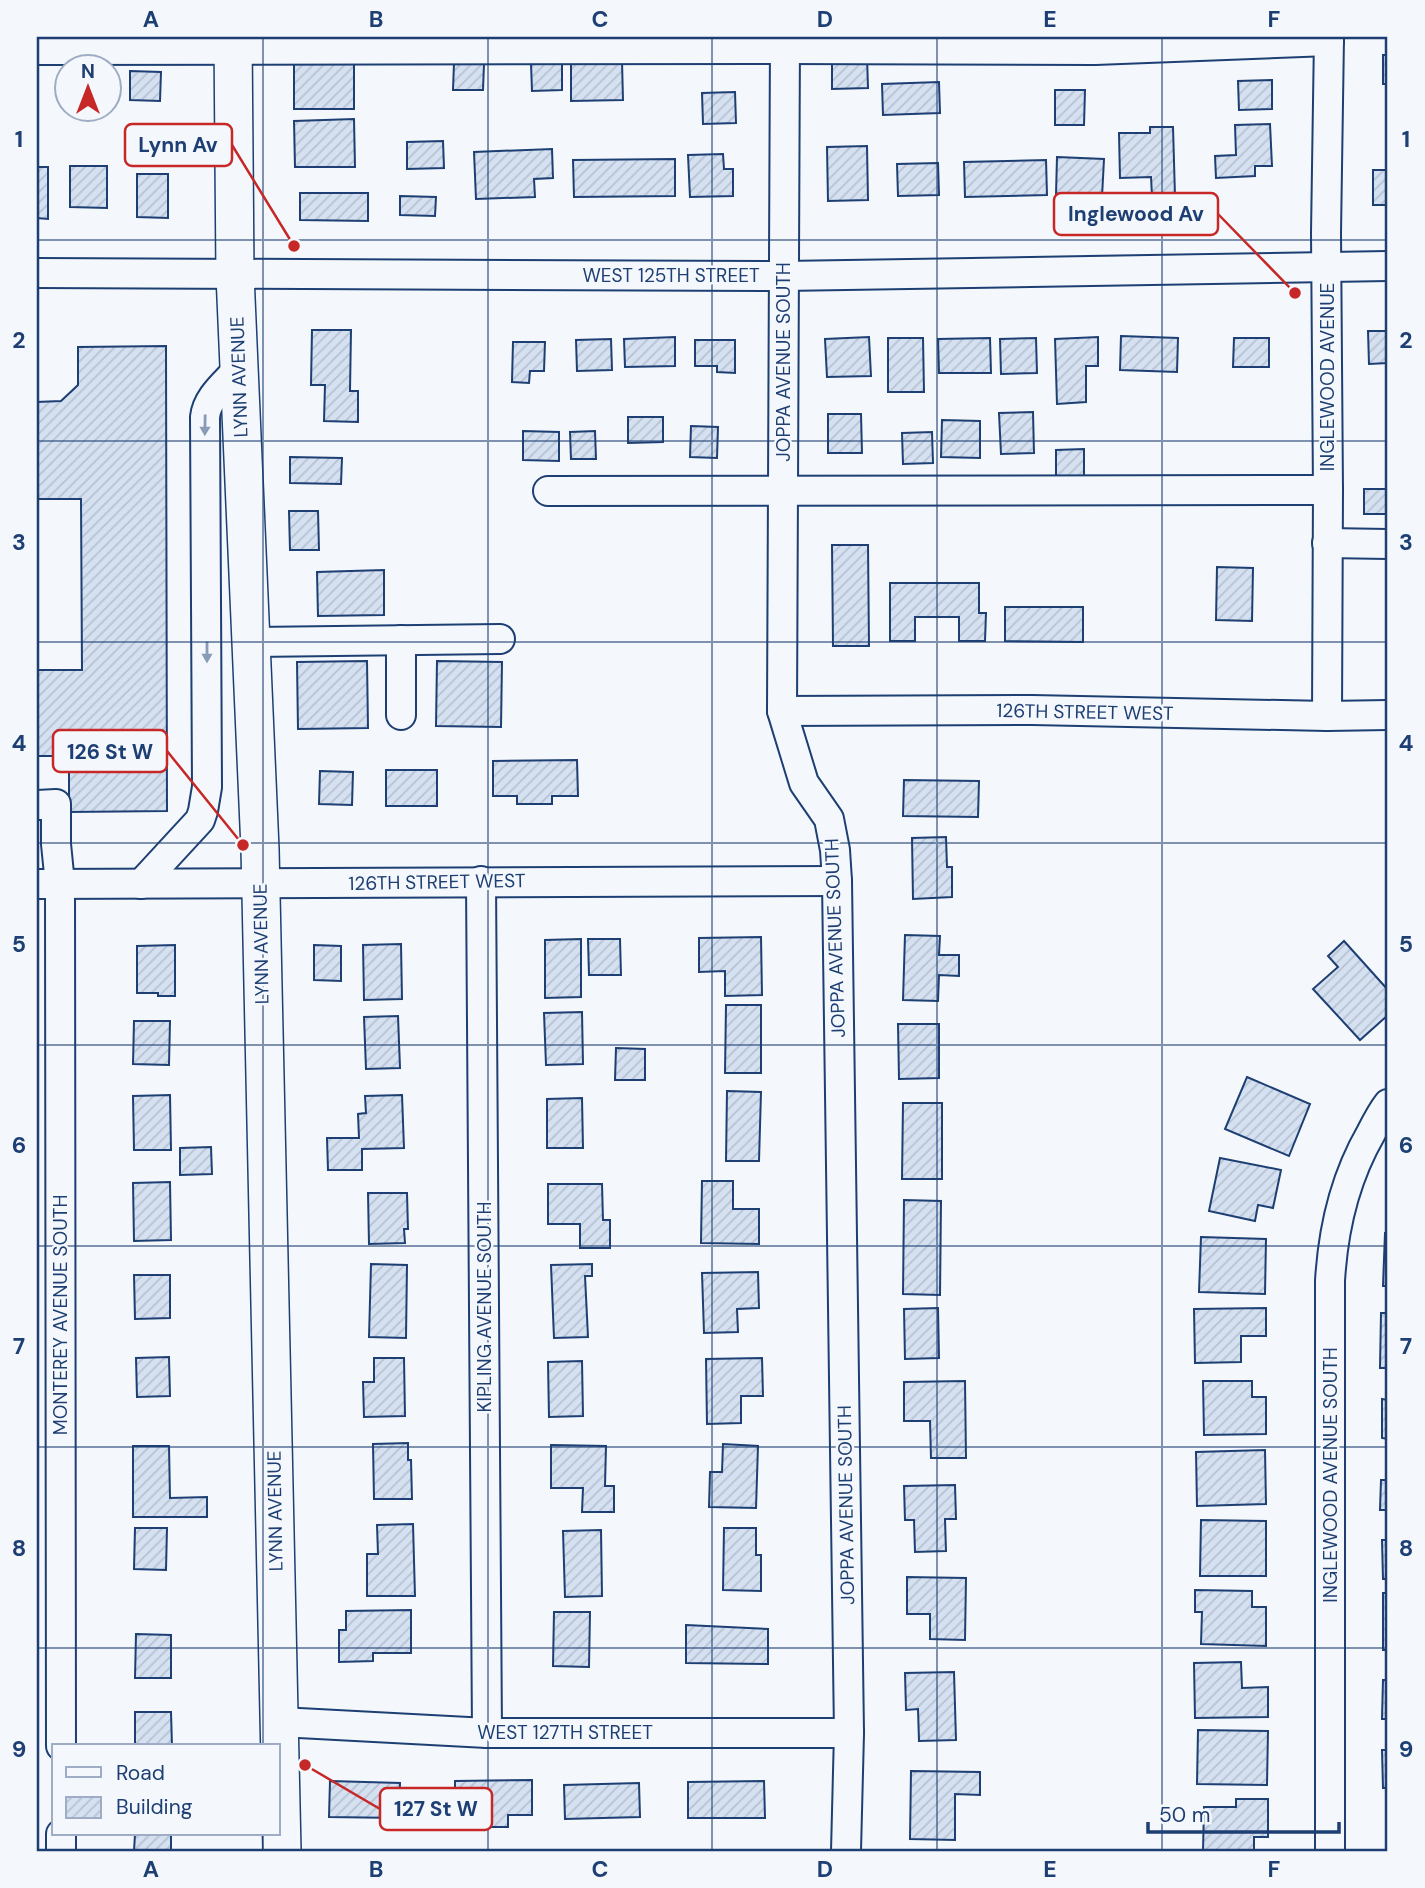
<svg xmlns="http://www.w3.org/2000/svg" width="1425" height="1888" font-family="'DM Sans',sans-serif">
<defs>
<pattern id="building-hatch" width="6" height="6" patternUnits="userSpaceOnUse" patternTransform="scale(1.75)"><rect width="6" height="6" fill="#d5e0f0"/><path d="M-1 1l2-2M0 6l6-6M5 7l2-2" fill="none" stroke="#b6c1d1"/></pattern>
</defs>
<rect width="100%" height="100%" fill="#f4f7fb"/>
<g fill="url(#building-hatch)" stroke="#1d3f73" stroke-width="2">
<rect x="1383" y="55" width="5" height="29"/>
<polygon points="867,56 868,88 832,89 832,57"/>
<polygon points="622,61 623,100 571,101 571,62"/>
<polygon points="354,62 354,109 294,109 294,63"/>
<polygon points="454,63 484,64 483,90 453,90"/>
<polygon points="562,63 562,90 532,91 531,64"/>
<polygon points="130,71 161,72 160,101 130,100"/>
<polygon points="1272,80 1272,109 1239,110 1238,81"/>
<polygon points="939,82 940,113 883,115 882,84"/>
<polygon points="1055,90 1085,90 1084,125 1055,125"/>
<polygon points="735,92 736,123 703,124 702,93"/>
<polygon points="354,119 355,167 295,167 294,121"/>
<polygon points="1270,124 1272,166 1255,166 1255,176 1216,178 1215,156 1236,155 1235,125"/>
<polygon points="1150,127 1173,127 1175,196 1152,196 1151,177 1120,178 1119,133 1150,133"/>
<polygon points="443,141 444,168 407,169 407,142"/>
<polygon points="867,146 868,200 828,201 827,147"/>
<polygon points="552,149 553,178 534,179 535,197 476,199 474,152"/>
<polygon points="723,154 724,169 733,169 733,196 690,197 688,155"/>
<polygon points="1057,157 1104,159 1102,197 1056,195"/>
<polygon points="675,159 675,196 574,197 573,160"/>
<polygon points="1046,160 1047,195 965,197 964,162"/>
<polygon points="938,163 939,195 898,196 897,164"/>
<polygon points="70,166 107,166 107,208 70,207"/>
<polygon points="37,167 48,167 48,219 37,218"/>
<rect x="1373" y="170" width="15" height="35"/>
<polygon points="137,174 168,174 168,218 137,217"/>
<polygon points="300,193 368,193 368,221 300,220"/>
<polygon points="400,196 436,197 435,216 400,215"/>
<polygon points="312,330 351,330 350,391 358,391 358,422 324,421 325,385 311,385"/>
<polygon points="1368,331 1388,331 1388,363 1369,364"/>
<polygon points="1121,336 1178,338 1177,372 1120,370"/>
<polygon points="675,337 675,366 625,367 624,339"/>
<polygon points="869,337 871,376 827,377 825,339"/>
<polygon points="1098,337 1098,366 1086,366 1086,402 1057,404 1055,339"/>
<polygon points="888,338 923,338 924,392 888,392"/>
<polygon points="990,338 991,373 939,373 938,339"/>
<polygon points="1036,338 1037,373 1001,374 1000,339"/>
<polygon points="1234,338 1269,338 1269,367 1233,367"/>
<polygon points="611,339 612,370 577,371 576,340"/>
<polygon points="695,340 735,340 735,373 717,372 717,366 695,366"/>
<polygon points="513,342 545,342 544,371 530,371 529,383 512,382"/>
<polygon points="166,346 167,811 69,812 69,756 37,756 37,670 82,670 81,499 38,499 37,630 37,402 61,401 78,385 78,347"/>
<polygon points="1033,412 1034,453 1001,454 999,413"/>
<polygon points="828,414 861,414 862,453 828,453"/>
<polygon points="628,417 663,417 663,442 628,443"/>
<polygon points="942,420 980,421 980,458 941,457"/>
<polygon points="691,426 718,427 717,458 690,457"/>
<polygon points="523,431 559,432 559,461 523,460"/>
<polygon points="595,431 596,459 571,459 570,432"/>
<polygon points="932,432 933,463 903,464 902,433"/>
<polygon points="1084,449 1084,479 1056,480 1056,450"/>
<polygon points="290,457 342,458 341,484 290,483"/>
<rect x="1364" y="489" width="24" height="25"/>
<polygon points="289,511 318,511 319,550 290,550"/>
<polygon points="832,545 868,545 869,646 833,646"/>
<polygon points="1217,567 1253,568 1252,621 1216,620"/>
<polygon points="384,570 384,615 318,616 317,572"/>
<polygon points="890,583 979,583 979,613 986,613 985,641 959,641 959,617 915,617 915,641 890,641"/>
<polygon points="1005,607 1083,607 1083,642 1005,641"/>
<polygon points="367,661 368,728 298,729 297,662"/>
<polygon points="437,661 502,662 501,727 436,726"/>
<polygon points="577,760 578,796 552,796 552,804 517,804 517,796 493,796 493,761"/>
<rect x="386" y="770" width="51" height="36"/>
<polygon points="320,771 353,772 352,805 319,804"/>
<polygon points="904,780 979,781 978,817 903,816"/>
<polygon points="946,837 947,867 952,867 952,897 913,899 912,838"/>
<polygon points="905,935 940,936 939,955 959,955 959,976 939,975 938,1001 903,1000"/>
<polygon points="761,937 762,995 725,996 725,971 699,972 699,938"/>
<polygon points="581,939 581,997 545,998 545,940"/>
<polygon points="588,939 620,939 621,975 589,975"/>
<polygon points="1344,941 1388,990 1388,1015 1360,1040 1313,989 1338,967 1328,956"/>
<polygon points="401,944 402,999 364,1000 363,945"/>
<polygon points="175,945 175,996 158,996 158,993 137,993 137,946"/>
<polygon points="314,945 341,946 341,981 314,980"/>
<polygon points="726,1005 761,1005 761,1073 725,1073"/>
<polygon points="582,1012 583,1064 546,1065 544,1013"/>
<polygon points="398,1016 400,1068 366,1069 364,1017"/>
<polygon points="134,1021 170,1021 169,1065 133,1064"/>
<polygon points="898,1024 939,1024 939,1078 899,1079"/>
<polygon points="616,1048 645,1049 645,1080 615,1080"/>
<polygon points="1247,1077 1310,1104 1289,1156 1225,1129"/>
<polygon points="727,1091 761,1092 759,1161 726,1161"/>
<polygon points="170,1095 171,1150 134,1150 133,1096"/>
<polygon points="402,1095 404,1148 362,1149 362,1170 328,1170 327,1138 359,1138 358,1114 366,1113 365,1096"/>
<polygon points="582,1098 583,1148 547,1148 547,1099"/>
<polygon points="903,1103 942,1103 942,1179 902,1179"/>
<polygon points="211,1147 212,1174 180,1175 180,1148"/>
<polygon points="1220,1158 1281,1170 1273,1208 1258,1205 1255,1221 1209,1211"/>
<polygon points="702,1181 733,1181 733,1209 759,1209 759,1244 701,1243"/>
<polygon points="170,1182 171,1240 134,1241 133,1183"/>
<polygon points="548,1184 602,1184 603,1220 610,1220 610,1248 580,1248 580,1224 548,1224"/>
<polygon points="368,1193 407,1193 408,1229 404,1229 405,1243 369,1244"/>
<polygon points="904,1200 941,1201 940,1295 903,1294"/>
<polygon points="1385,1233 1388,1233 1388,1286 1383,1286"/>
<polygon points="1201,1237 1266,1239 1265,1294 1199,1292"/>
<polygon points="371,1264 407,1265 406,1338 369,1337"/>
<polygon points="592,1264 592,1276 585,1276 588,1337 554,1338 551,1265"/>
<polygon points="758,1272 759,1308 737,1309 738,1332 704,1333 702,1273"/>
<polygon points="134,1275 170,1275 170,1318 135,1319"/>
<polygon points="938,1308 939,1358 905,1359 904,1309"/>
<polygon points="1266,1308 1266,1336 1241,1336 1241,1362 1195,1363 1194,1309"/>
<polygon points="1381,1313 1388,1313 1388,1368 1380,1368"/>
<polygon points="169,1357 170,1396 137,1397 136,1358"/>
<polygon points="374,1358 404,1358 405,1416 364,1417 363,1382 374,1382"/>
<polygon points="762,1358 763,1396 741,1396 741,1423 707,1424 706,1359"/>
<polygon points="582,1361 583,1416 549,1417 548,1362"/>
<polygon points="965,1381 966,1458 931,1458 930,1421 904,1421 904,1382"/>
<polygon points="1203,1381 1252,1381 1252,1397 1266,1397 1266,1434 1204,1435"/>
<polygon points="1382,1399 1388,1400 1388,1439 1382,1438"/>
<polygon points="408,1443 408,1460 411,1460 412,1499 374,1499 373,1444"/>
<polygon points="723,1444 758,1446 756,1508 709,1507 710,1472 722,1472"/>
<polygon points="551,1445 606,1446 605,1486 614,1486 614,1512 582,1512 583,1488 551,1488"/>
<polygon points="133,1446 169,1446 170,1498 207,1497 207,1517 133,1517"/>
<polygon points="1265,1450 1266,1504 1197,1506 1196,1452"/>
<polygon points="1381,1480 1388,1480 1388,1510 1380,1510"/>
<polygon points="955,1485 956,1519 945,1519 946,1551 915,1552 914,1520 905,1520 904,1486"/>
<polygon points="1201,1520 1266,1521 1266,1576 1200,1576"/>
<polygon points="413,1524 415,1596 367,1596 367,1554 378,1554 377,1525"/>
<polygon points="135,1528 167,1528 166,1570 134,1569"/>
<polygon points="724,1528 756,1528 756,1555 761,1555 761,1591 723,1590"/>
<polygon points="601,1530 602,1596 565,1597 563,1531"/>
<polygon points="1382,1540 1388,1540 1388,1579 1383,1579"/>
<polygon points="907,1577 966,1578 965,1640 930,1639 930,1614 907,1614"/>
<polygon points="1195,1590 1252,1591 1252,1607 1266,1607 1266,1646 1201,1644 1202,1612 1195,1612"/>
<rect x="1383" y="1593" width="5" height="57"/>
<polygon points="411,1610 411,1653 373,1653 373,1661 339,1662 339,1630 346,1630 346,1611"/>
<polygon points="554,1612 590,1612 589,1667 553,1666"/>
<polygon points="686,1625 768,1629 768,1664 686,1663"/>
<polygon points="136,1634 171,1635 171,1678 135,1678"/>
<polygon points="1241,1662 1242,1688 1268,1687 1268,1717 1195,1718 1194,1663"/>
<polygon points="954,1672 956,1740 919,1741 918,1709 906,1710 905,1673"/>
<polygon points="1383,1680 1388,1680 1388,1719 1382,1719"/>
<polygon points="135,1712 171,1712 172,1746 135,1746"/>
<polygon points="1198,1730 1268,1731 1267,1785 1197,1784"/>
<polygon points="1382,1750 1388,1750 1388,1788 1383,1788"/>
<polygon points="911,1771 980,1772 980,1795 955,1794 955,1840 910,1839"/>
<polygon points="532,1780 532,1815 508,1815 508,1827 484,1827 484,1817 455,1817 455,1781"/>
<polygon points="330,1781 400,1783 399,1818 329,1817"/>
<polygon points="764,1781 765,1818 688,1818 688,1782"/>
<polygon points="639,1783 640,1817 565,1819 564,1785"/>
<polygon points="1236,1799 1268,1799 1268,1837 1254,1837 1254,1851 1203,1851 1204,1807 1236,1807"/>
<polygon points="135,1834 171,1834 171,1851 134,1851"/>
</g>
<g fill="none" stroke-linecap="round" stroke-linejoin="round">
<defs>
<g id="minor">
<polyline points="785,37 782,711 804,783 829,819 835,850 837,881 849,1733 846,1851"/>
<polyline points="37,50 785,49 1095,50 1329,41"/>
<polyline points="37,273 784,276 1388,266"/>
<polyline points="548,491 1328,490"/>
<polyline points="1327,543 1388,544"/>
<polyline points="250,642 500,639"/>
<polyline points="782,711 1032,710 1327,716 1388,715"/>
<polyline points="401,715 401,640"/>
<polyline points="1327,716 1328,490 1326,233 1329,37"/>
<polyline points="37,805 56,804 56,844 60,884 61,1746"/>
<polyline points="481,881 487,1733"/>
<polyline points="37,884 837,881"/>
<path d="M141,884L200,820L203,811L207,787L205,417C207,397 226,383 239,368"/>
<polyline points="280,1722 487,1733 849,1733"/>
<polyline points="61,1834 61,1851"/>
<path d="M1330,1851V1281C1333,1229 1345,1178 1371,1133C1376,1123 1381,1113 1388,1104"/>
</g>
<polyline id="major" points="233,37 235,275 260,849 282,1851"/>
</defs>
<use href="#minor" stroke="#1d3f73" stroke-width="32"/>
<use href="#major" stroke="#1d3f73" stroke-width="40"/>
<use href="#minor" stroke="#f4f7fb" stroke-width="28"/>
<use href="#major" stroke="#f4f7fb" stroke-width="37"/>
</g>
<defs><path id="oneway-solid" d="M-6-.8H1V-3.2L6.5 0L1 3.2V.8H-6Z" transform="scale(1.75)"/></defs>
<g fill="#889bb7">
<use href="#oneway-solid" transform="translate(205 425) rotate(91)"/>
<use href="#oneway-solid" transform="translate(207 652) rotate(90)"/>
</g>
<path fill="none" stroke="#1d3f73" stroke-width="2" stroke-opacity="0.55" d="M263,37V1746M488,37V1851M712,37V1851M937,37V1851M1162,37V1851M37,240H1388M37,441H1388M37,642H1388M37,843H1388M37,1045H1388M37,1246H1388M37,1447H1388M37,1648H1388M263,1834V1851"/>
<g text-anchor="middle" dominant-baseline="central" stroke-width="5" stroke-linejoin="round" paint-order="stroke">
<g font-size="19" fill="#1d3f73" stroke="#f4f7fb">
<text x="671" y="275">WEST 125TH STREET</text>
<text transform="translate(783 362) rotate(-90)">JOPPA AVENUE SOUTH</text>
<text transform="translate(239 377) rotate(-92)">LYNN AVENUE</text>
<text transform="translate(1327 377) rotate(-90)">INGLEWOOD AVENUE</text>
<text transform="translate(1085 712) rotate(1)">126TH STREET WEST</text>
<text transform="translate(437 882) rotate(-1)">126TH STREET WEST</text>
<text transform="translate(835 938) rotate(-92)">JOPPA AVENUE SOUTH</text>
<text transform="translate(261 944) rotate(-91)">LYNN AVENUE</text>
<text transform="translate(484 1307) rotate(-90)">KIPLING AVENUE SOUTH</text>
<text transform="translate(60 1315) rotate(-90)">MONTEREY AVENUE SOUTH</text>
<text transform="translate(1330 1475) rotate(-90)">INGLEWOOD AVENUE SOUTH</text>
<text transform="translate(846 1505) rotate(-91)">JOPPA AVENUE SOUTH</text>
<text transform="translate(275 1511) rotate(-91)">LYNN AVENUE</text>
<text x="565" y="1732">WEST 127TH STREET</text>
</g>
</g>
<path fill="none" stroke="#c62828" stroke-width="2.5" d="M294 246L232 145M1295 293L1218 214M243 845L167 751M305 1765L380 1809"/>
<g fill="#c62828" stroke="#f4f7fb" stroke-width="2.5">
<circle cx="294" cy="246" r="7"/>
<circle cx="1295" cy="293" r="7"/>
<circle cx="243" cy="845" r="7"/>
<circle cx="305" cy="1765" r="7"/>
</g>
<g fill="#f4f7fb" stroke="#c62828" stroke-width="2.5">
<rect x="125" y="124" width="107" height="42" rx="7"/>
<rect x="1054" y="193" width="164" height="42" rx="7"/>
<rect x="53" y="730" width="114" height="42" rx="7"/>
<rect x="380" y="1788" width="112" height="42" rx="7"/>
</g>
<g font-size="21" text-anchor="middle" font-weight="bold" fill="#1d3f73">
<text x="178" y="152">Lynn Av</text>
<text x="1136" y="221">Inglewood Av</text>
<text x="110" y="759">126 St W</text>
<text x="436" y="1816">127 St W</text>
</g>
<rect width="1425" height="1888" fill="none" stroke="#f4f7fb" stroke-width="77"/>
<rect x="52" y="1744" width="228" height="91" fill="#f4f7fb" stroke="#9eadc5" stroke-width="2"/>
<rect x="66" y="1767" width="35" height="10" fill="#f4f7fb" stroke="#9eadc5" stroke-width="2"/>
<text x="116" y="1780" font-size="21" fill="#1d3f73">Road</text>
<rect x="66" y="1797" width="35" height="21" fill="url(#building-hatch)" stroke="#9eadc5" stroke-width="2"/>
<text x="116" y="1814" font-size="21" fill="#1d3f73">Building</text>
<g transform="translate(88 88)"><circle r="33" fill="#f4f7fb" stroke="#9eadc5" stroke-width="2"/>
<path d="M0-5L12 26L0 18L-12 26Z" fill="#c62828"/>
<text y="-10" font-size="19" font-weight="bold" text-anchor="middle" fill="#1d3f73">N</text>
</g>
<path d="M1148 1822v10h191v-10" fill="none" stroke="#1d3f73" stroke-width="3.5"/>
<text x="1159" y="1822" font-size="21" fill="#1d3f73" stroke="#f4f7fb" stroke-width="5" paint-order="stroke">50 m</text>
<rect x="38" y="38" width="1348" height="1812" fill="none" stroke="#1d3f73" stroke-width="2.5"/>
<g font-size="23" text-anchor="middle" font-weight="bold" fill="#1d3f73">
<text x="151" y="27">A</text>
<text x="376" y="27">B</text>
<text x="600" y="27">C</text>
<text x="825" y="27">D</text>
<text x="1050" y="27">E</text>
<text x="1274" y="27">F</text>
<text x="19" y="147">1</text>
<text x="1406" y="147">1</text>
<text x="19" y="348">2</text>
<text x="1406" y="348">2</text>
<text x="19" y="550">3</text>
<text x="1406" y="550">3</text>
<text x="19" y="751">4</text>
<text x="1406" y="751">4</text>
<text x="19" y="952">5</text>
<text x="1406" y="952">5</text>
<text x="19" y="1153">6</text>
<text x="1406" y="1153">6</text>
<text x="19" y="1354">7</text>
<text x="1406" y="1354">7</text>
<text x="19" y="1556">8</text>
<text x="1406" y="1556">8</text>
<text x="19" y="1757">9</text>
<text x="1406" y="1757">9</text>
<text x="151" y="1877">A</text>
<text x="376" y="1877">B</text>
<text x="600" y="1877">C</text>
<text x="825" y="1877">D</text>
<text x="1050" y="1877">E</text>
<text x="1274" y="1877">F</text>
</g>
</svg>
